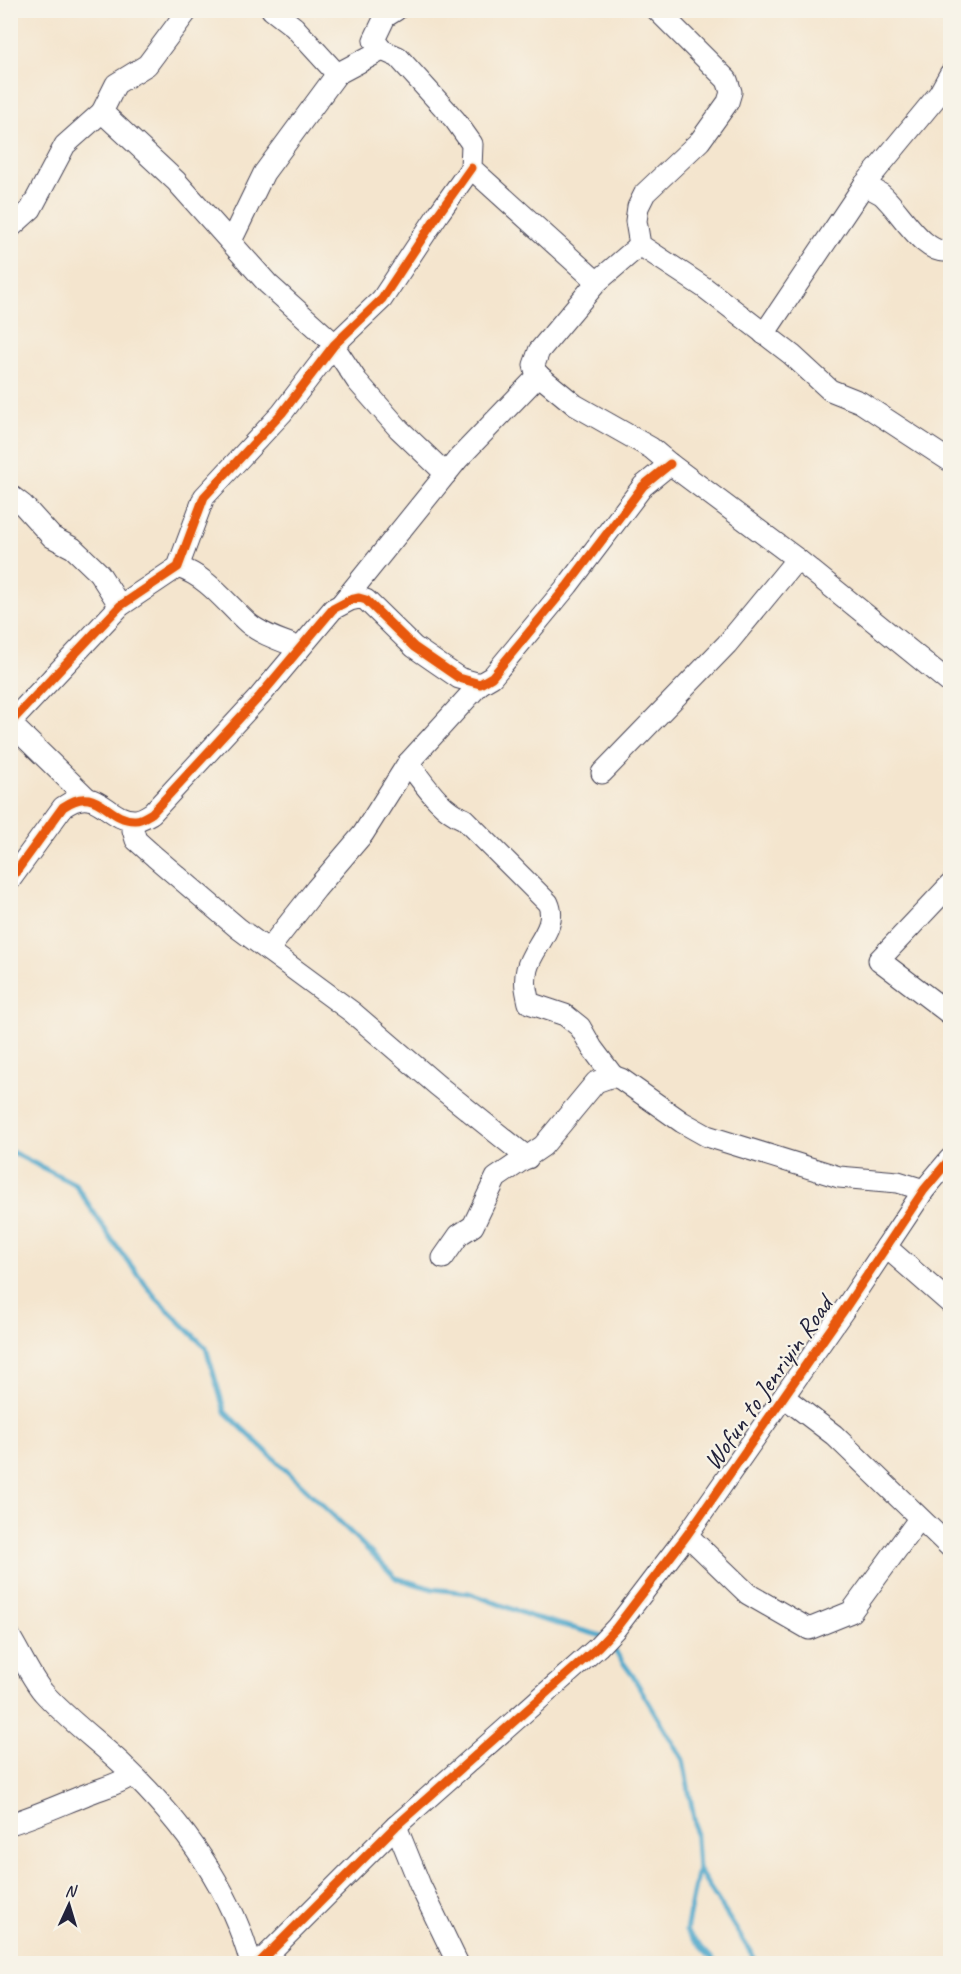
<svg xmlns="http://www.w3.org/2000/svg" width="961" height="1974" font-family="Caveat,sans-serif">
<rect width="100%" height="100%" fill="#f7f3e8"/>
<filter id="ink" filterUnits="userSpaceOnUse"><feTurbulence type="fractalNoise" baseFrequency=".0167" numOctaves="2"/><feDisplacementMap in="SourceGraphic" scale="12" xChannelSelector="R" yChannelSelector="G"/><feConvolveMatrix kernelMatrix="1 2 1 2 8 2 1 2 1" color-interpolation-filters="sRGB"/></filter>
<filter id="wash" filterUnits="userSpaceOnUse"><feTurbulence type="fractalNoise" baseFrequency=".008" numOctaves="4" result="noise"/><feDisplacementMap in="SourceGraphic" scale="24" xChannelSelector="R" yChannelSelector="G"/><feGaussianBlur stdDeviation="1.35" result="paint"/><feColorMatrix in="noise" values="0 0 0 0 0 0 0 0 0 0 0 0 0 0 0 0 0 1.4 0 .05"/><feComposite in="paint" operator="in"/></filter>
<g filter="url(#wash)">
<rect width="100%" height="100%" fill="#f4e5ce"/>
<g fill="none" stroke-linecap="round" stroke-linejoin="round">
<g stroke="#4da7cb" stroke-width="5">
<polyline points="10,1151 75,1184 114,1243 156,1298 206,1348 225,1412 334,1516 396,1578 433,1589 469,1593 533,1617 602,1636"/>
<polyline points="609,1643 633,1676 683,1760 695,1823 698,1869 758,1964"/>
<polyline points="698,1869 686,1931 717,1964"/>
</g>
</g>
</g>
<g filter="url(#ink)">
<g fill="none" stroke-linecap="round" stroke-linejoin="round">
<defs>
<g id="minor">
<polyline points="272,10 294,27 337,74"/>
<polyline points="396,10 385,17 374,40 382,50 398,57 455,120 472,144 471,168 597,282"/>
<polyline points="657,10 727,80 731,92 728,102 700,141 645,193 638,207 636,221 640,245 705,288 792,355 830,390 860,402 950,461"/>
<polyline points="102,112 116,84 147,65 188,10"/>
<polyline points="864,185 939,94 950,74"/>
<polyline points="10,228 31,209 65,145 102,112 176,181 268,284 329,339 357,381 399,429 446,474"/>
<polyline points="231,241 264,173 337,74 382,50"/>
<polyline points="640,245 597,282 539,351 534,365 536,373 575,405 651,448 670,464 797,559 950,683"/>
<path d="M764,334L864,185C870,188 876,191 881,194C899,208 925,259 950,250"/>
<polyline points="10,495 23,505 52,537 73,548 99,573 120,606"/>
<path d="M178,567C208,577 225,602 248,623C262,635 283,641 300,648"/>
<polyline points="342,603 458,459 539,375"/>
<polyline points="10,723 120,606 178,567 204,497 282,413 334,345 382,299 439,213 471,168"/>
<polyline points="10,723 88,799"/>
<path d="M408,763C424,783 439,809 464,819L548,903C559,927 532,947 527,969C524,982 526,990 529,1003L565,1015L580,1027L592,1048L613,1076"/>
<polyline points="602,773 727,644 797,559"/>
<polyline points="134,821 133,830 136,840 155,857 238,928 352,1012 437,1085 528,1158"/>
<path d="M10,880L63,807C98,782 106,821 135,820C141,820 147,816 152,813L260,696L333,609L350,600L359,598L366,600L414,647L459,678L480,684L492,677L568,585L643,486L670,464"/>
<polyline points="950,885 879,960 950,1014"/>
<polyline points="268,950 316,889 363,834 408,763 480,684"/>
<polyline points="886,1247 950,1303"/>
<polyline points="443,1258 459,1235 473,1226 496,1178 543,1146 596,1082 613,1076 621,1079 682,1122 707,1136 839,1177 898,1182 924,1190"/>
<polyline points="784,1397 834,1435 950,1547"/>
<polyline points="687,1535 748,1594 809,1629 851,1612 919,1519"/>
<path d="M10,1637C21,1655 30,1676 43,1692C66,1718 95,1739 121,1763C179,1818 230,1885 251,1964"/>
<path d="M10,1824C36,1816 60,1805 85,1795C101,1788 118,1785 132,1775"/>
<polyline points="396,1826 420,1885 458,1964"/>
<polyline points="258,1964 396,1826 598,1647 616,1628 687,1535 844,1310 924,1190 950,1159"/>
</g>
</defs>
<use href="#minor" stroke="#423f51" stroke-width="23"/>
<use href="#minor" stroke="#fff" stroke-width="21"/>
<defs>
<g id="cycleway">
<polyline points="10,723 120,606 178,567 204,497 282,413 334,345 382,299 439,213 471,168"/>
<path d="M10,880L63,807C98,782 106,821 135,820C141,820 147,816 152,813L260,696L333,609L350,600L359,598L366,600L414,647L459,678L480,684L492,677L568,585L643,486L670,464"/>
<polyline points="258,1964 396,1826 598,1647 616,1628 687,1535 844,1310 924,1190 950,1159"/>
</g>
</defs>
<use href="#cycleway" stroke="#f7f3e8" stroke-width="13"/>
<use href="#cycleway" stroke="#e8590c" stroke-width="9"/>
</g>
</g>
<g text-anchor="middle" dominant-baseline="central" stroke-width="4.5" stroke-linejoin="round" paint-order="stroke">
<g font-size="26" fill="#22223b" stroke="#f7f3e8">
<text transform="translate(768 1383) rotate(-55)">Wofun to Jenriyin Road</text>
</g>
</g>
<rect width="961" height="1974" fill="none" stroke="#f7f3e8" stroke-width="36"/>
<g transform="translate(69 1905) rotate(4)" stroke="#f7f3e8" stroke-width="4.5" paint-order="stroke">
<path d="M0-4.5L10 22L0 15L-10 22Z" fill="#22223b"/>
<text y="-9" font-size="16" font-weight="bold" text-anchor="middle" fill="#22223b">N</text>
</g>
</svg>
